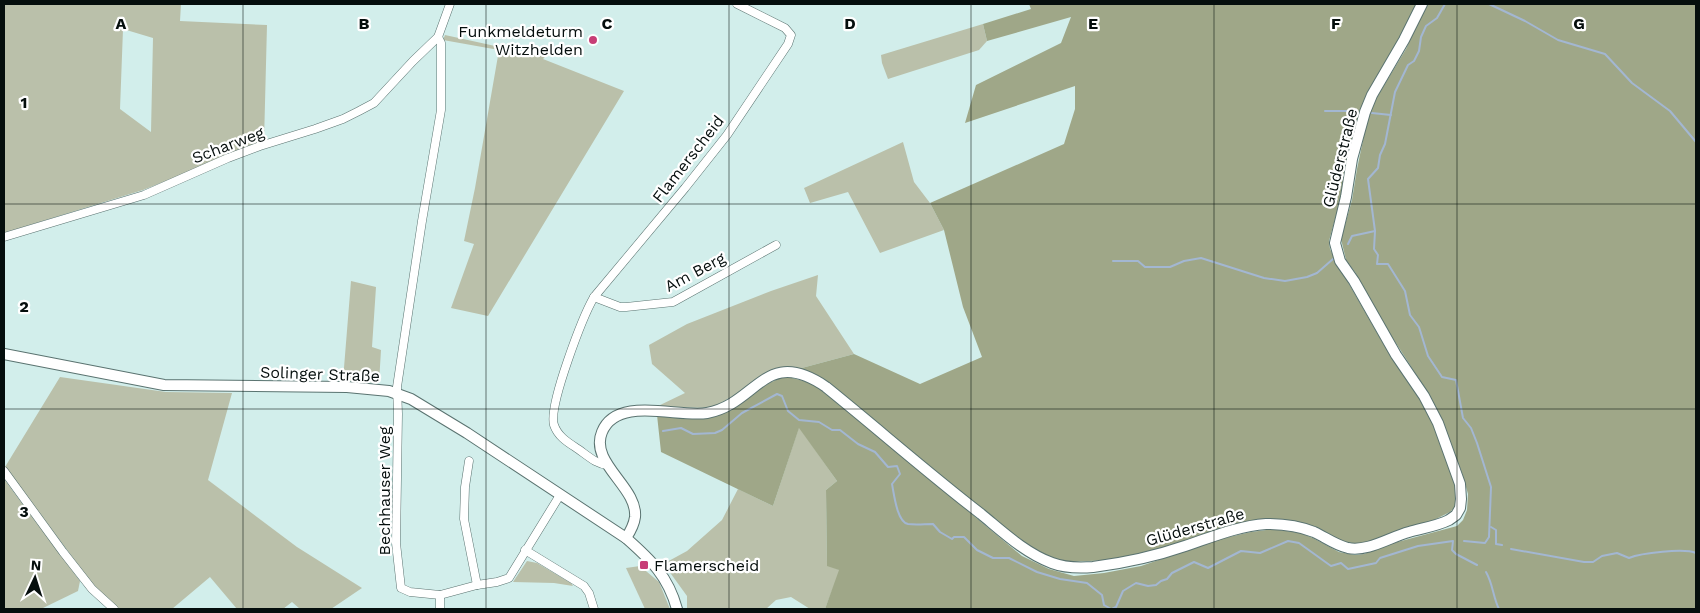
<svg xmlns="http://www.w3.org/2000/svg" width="1700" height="613" font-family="'Work Sans',sans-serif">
<rect width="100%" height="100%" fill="#d2eeeb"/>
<g fill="#bac0aa" fill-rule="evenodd">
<path d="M4,4H181L180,21L267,25L264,142L143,190L4,233ZM123,29L153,38L151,132L120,109Z"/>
<polygon points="983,24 987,41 979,50 888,79 882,63 881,55"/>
<polygon points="445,35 545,57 543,59 624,91 488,316 451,308 474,244 464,241 475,188 499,50 443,40"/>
<polygon points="903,142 914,182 930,203 944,230 880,253 848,192 810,203 804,188"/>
<polygon points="818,275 816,296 854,354 798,369 743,390 712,408 656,407 685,393 652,364 649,345 687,324 771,291"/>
<polygon points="351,281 376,287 372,347 381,350 379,383 343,380"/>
<polygon points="60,377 166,392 232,393 208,480 297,547 362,588 331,609 300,609 292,602 283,609 237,609 210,577 172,609 117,609 91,582 5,467"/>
<polygon points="799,427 837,481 826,490 827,565 840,570 825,609 810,609 791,597 776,600 766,609 687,609 687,596 666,567 665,563 687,551 722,520 738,489 773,506"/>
<polygon points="4,479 80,581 78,591 41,609 4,609"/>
<polygon points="527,561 537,563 571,583 573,586 554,583 513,582"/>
<polygon points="640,566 659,582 670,609 645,609 626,568"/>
</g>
<g fill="#9fa788">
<polygon points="1029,4 1416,4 1399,42 1364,101 1357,120 1344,175 1341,197 1329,241 1330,249 1337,263 1384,345 1421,398 1430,416 1455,484 1456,506 1450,512 1432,521 1402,529 1372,541 1358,544 1340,541 1320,529 1303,524 1281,520 1262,519 1232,525 1171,546 1112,560 1066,562 1049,557 1024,543 798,369 854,354 920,384 982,357 963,307 944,230 930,203 1064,144 1075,109 1075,86 965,123 976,85 1061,43 1071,17 987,41 983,24 1031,9"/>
<path d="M1427,4H1696V609H825L839,570L827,566L826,490L837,481L799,428L773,506L661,452L657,415L697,418L782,377C798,378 809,382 822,389L1022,556L1049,569L1074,576L1104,573L1141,566L1220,539L1251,532L1273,529L1300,533L1313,538L1339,552L1355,555L1364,554L1390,544L1457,526L1463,520L1467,510L1468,494L1462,473L1441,419L1430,396L1383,323L1355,272L1346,260L1341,239L1352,200L1357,169L1366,126L1374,102L1406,49Z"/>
</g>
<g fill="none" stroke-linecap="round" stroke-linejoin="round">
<g stroke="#a3b7d2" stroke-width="2">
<polyline points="1445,4 1437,18 1426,26 1421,37 1419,51 1414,61 1408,65 1395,92 1385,144 1380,155 1378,168 1368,179 1375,231 1374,249 1378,255 1377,264 1388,264 1405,291 1410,315 1419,327 1428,356 1442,377 1456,380 1463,418 1471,428 1477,443 1491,487 1489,537 1485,543 1464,541"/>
<polyline points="1489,4 1525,21 1558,40 1605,54 1632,83 1670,111 1696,142"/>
<polyline points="1325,111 1349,111 1357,114"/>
<polyline points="1372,113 1391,115"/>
<polyline points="1348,244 1352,236 1375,231"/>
<polyline points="1113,261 1138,261 1145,267 1170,267 1184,261 1201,258 1264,278 1285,281 1307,277 1317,273 1333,259"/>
<path d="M663,431L681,428L693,434L715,433L722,430L742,413L777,394L782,396L788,411L799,420L819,422L832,430H840L858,444L875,452L888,467L897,466L900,474L892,484C894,494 897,522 908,524C916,525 925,524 933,524L940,532L952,539L954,537H964L977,550L993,558H1009L1037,572L1060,579L1087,583L1102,595L1104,605L1111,609"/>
<polyline points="1491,527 1496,530 1496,544 1502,545"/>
<path d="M1511,549L1584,562H1593L1602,556L1617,553L1629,558C1641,553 1684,548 1696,553"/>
<path d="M1486,572C1493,584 1493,597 1499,609"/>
<polyline points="1112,609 1116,607 1123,591 1136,583 1148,586 1156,585 1161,581 1167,579 1172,573 1194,562 1208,568 1241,551 1260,553 1288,541 1299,543 1331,566 1341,563 1348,569 1376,563 1380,558 1418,546 1453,541 1452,550 1456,554 1477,565"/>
</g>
<defs>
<g id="minor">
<polyline points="438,37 441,43 441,110 422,221 397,387 398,414 396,543 401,588 410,592 440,595 477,585 497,582 509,578 560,495"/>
<polyline points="4,237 144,195 228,158 260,146 315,129 343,119 359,111 374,103 413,61 438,37 450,4"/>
<polyline points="594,297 620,307 626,307 673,302 776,245"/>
<polyline points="469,461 465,487 464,519 477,585"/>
<path d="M608,465C596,464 588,456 578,449C569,443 558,437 554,425C548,406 583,316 594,297L685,188L727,135L788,44L791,35L785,28L737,4"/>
<polyline points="4,471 63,552 92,589 114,609"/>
<polyline points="525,550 584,586 589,593 594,609"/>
<polyline points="440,609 440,595"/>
</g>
<g id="major">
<path d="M4,354L164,385L347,387L389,391L411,399L467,433L626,538C651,560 668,576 677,609"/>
<path d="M626,538C630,532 634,525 635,517C638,487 589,463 602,432C617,395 678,418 707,413C757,404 765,345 826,387C878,429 928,473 981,514C1003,532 1025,553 1052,563C1065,568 1080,568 1093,567C1124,563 1156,556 1185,546C1212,537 1238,526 1266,524C1282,524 1299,526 1314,532C1325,537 1335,545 1348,548C1368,552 1390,537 1409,532C1423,528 1437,526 1449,520L1456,515L1460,508L1461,499L1460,484L1438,423L1424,396L1396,355L1354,281L1340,261L1335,243L1346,197L1352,159L1365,112L1372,95L1404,40L1422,4"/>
</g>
</defs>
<use href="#minor" stroke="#5a7370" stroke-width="9"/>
<use href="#major" stroke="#5a7370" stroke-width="12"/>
<use href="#minor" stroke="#fff" stroke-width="8"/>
<use href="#major" stroke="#fff" stroke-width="10"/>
</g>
<path fill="none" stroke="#050e0d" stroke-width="1" stroke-opacity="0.55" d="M243,4V609M486,4V609M729,4V609M971,4V609M1214,4V609M1457,4V609M4,204H1696M4,409H1696"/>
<g fill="#c73d76" stroke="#fff" stroke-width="2">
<circle cx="593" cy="40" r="5"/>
<rect x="639" y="560" width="10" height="10" rx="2.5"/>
</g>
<g text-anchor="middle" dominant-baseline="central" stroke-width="4.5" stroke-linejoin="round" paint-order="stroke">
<g font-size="16" fill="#050e0d" stroke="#fff" text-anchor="end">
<text x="583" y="31">Funkmeldeturm<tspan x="583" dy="18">Witzhelden</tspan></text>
<text x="654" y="565" text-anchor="start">Flamerscheid</text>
</g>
<g font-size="16" fill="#050e0d" stroke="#fff">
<text transform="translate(228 145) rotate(-21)">Scharweg</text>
<text transform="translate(1340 158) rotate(-76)">Glüderstraße</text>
<text transform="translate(688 159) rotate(-52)">Flamerscheid</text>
<text transform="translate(695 272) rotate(-28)">Am Berg</text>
<text transform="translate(320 374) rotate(2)">Solinger Straße</text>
<text transform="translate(384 491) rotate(-90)">Bechhauser Weg</text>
<text transform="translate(1195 527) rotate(-16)">Glüderstraße</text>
</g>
</g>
<g font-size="16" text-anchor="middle" font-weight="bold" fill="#050e0d" stroke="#fff" stroke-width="4.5" stroke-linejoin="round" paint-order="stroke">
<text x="121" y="29">A</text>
<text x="364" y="29">B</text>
<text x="607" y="29">C</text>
<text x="850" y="29">D</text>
<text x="1093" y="29">E</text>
<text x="1336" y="29">F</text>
<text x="1579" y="29">G</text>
<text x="24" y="108">1</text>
<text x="24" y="312">2</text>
<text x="24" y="517">3</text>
</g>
<rect width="1700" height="613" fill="none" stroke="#050e0d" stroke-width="10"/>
<g transform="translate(35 578) rotate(4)" stroke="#ffffff" stroke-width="4" paint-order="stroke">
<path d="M0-4L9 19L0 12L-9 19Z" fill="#050e0d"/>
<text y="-8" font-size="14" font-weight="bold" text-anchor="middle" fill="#050e0d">N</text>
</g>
</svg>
